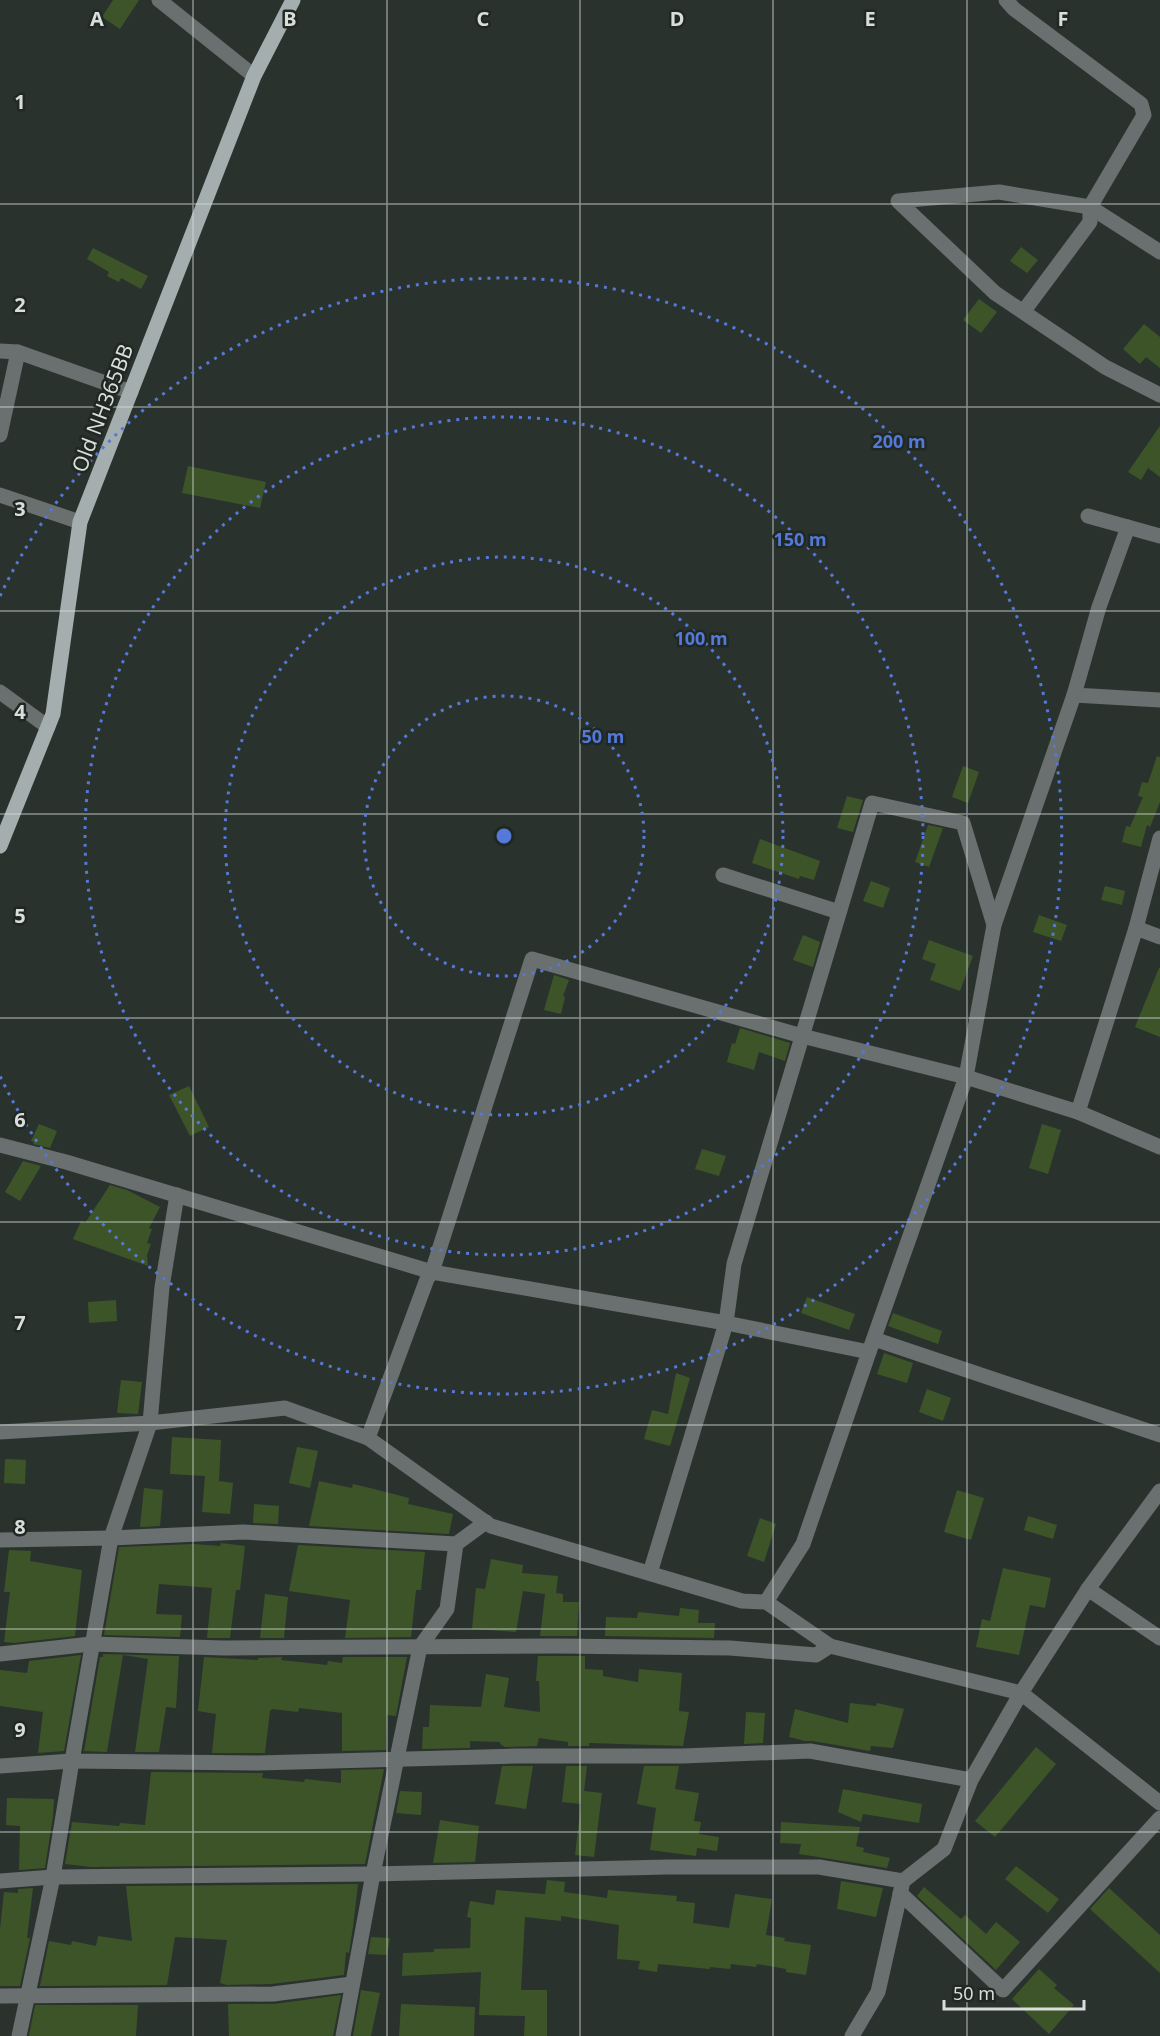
<svg xmlns="http://www.w3.org/2000/svg" width="1160" height="2036" font-family="'Noto Sans',sans-serif">
<rect width="100%" height="100%" fill="#2a322e"/>
<g fill="#3d5429">
<polygon points="113,0 139,0 120,29 102,17"/>
<polygon points="1021,247 1038,260 1027,273 1010,261"/>
<polygon points="93,248 148,276 141,289 121,278 119,282 107,276 109,272 87,259"/>
<polygon points="979,299 997,312 981,333 963,320"/>
<polygon points="1144,324 1160,337 1160,368 1146,357 1140,364 1123,349"/>
<polygon points="1160,426 1160,477 1148,468 1141,480 1128,472"/>
<polygon points="188,466 266,482 260,508 182,493"/>
<polygon points="1157,756 1160,757 1160,802 1150,827 1147,825 1141,847 1122,842 1126,826 1130,827 1143,797 1138,796 1142,782 1148,783"/>
<polygon points="963,766 979,772 968,803 952,797"/>
<polygon points="847,796 863,800 853,832 837,828"/>
<polygon points="928,825 943,828 929,867 915,862"/>
<polygon points="760,839 820,861 814,880 800,876 799,879 752,863"/>
<polygon points="871,881 890,888 883,908 863,901"/>
<polygon points="1105,886 1125,891 1122,905 1101,900"/>
<polygon points="1039,915 1067,925 1061,941 1033,932"/>
<polygon points="803,935 820,942 813,967 793,960"/>
<polygon points="929,940 973,956 960,991 930,980 936,964 922,959"/>
<polygon points="1159,968 1160,968 1160,1037 1135,1027"/>
<polygon points="554,975 569,980 563,996 565,997 561,1014 544,1010"/>
<polygon points="740,1028 790,1043 785,1061 759,1052 754,1070 727,1062 732,1043 735,1044"/>
<polygon points="189,1086 209,1127 190,1136 169,1095"/>
<polygon points="39,1124 57,1131 50,1148 33,1144 34,1142 31,1141"/>
<polygon points="1042,1124 1061,1130 1048,1174 1029,1168"/>
<polygon points="702,1149 726,1156 719,1176 695,1169"/>
<polygon points="23,1161 41,1166 20,1201 5,1192"/>
<polygon points="110,1185 127,1190 160,1207 149,1228 152,1229 147,1243 151,1244 147,1255 148,1266 73,1239 81,1221 85,1223"/>
<polygon points="807,1297 855,1314 849,1330 801,1313"/>
<polygon points="116,1300 117,1321 89,1323 88,1302"/>
<polygon points="893,1313 942,1331 938,1344 888,1326"/>
<polygon points="884,1353 913,1363 907,1383 877,1374"/>
<polygon points="676,1373 690,1378 670,1446 644,1439 652,1410 668,1414"/>
<polygon points="121,1380 142,1382 138,1414 117,1413"/>
<polygon points="927,1389 951,1398 943,1421 919,1412"/>
<polygon points="172,1437 221,1440 219,1481 233,1483 230,1514 202,1512 205,1476 170,1474"/>
<polygon points="297,1447 318,1451 310,1488 289,1483"/>
<polygon points="5,1459 26,1460 25,1484 4,1483"/>
<polygon points="319,1481 352,1488 353,1484 374,1489 409,1498 408,1504 453,1514 449,1534 309,1526"/>
<polygon points="144,1488 163,1490 160,1526 140,1527"/>
<polygon points="957,1490 984,1498 971,1540 944,1532"/>
<polygon points="254,1504 279,1506 278,1524 253,1523"/>
<polygon points="1028,1516 1057,1525 1053,1539 1024,1530"/>
<polygon points="760,1518 776,1524 764,1562 747,1556"/>
<polygon points="221,1543 245,1546 240,1590 236,1590 230,1638 207,1638 212,1588 159,1584 156,1614 182,1615 180,1637 104,1635 119,1547 194,1544 220,1546"/>
<polygon points="298,1545 425,1552 421,1590 416,1590 411,1637 345,1638 350,1600 289,1591"/>
<polygon points="9,1550 31,1551 30,1561 82,1570 75,1636 14,1643 4,1642 10,1592 4,1592"/>
<polygon points="491,1559 523,1565 522,1573 558,1576 556,1593 563,1594 563,1602 579,1602 577,1636 540,1636 545,1594 523,1591 516,1632 472,1629 476,1588 485,1589"/>
<polygon points="1003,1568 1051,1578 1045,1608 1030,1605 1019,1655 976,1647 982,1619 990,1621"/>
<polygon points="265,1594 288,1597 284,1638 260,1638"/>
<polygon points="680,1608 699,1610 698,1623 715,1623 714,1638 605,1636 606,1617 637,1618 638,1612 679,1616"/>
<polygon points="103,1654 179,1656 176,1708 166,1707 159,1752 135,1752 148,1659 123,1655 107,1752 84,1751 100,1657 103,1657"/>
<polygon points="81,1655 64,1751 38,1753 43,1712 0,1706 0,1670 27,1673 29,1661"/>
<polygon points="538,1656 585,1656 585,1669 603,1670 603,1676 638,1682 639,1669 682,1673 679,1711 689,1712 683,1746 589,1743 589,1746 568,1746 568,1742 539,1738 537,1746 505,1747 500,1744 500,1742 470,1741 470,1748 422,1749 423,1727 429,1727 430,1705 481,1707 486,1674 509,1678 504,1707 540,1712 539,1681 536,1681"/>
<polygon points="204,1657 258,1660 258,1658 282,1657 281,1660 327,1665 328,1661 342,1663 343,1657 407,1657 396,1716 387,1715 386,1750 342,1751 342,1713 299,1708 298,1712 272,1709 270,1711 265,1753 212,1753 216,1714 198,1711"/>
<polygon points="850,1703 876,1706 877,1703 904,1709 893,1748 871,1746 870,1751 813,1741 805,1741 789,1737 795,1709 848,1723"/>
<polygon points="746,1712 765,1713 763,1743 744,1744"/>
<polygon points="1036,1747 1056,1764 995,1837 975,1821"/>
<polygon points="502,1766 533,1766 526,1809 495,1804"/>
<polygon points="566,1766 587,1766 584,1791 602,1793 594,1857 575,1855 581,1804 562,1802"/>
<polygon points="644,1766 679,1766 675,1789 699,1793 694,1821 701,1822 699,1834 719,1837 717,1851 697,1848 696,1856 650,1850 656,1808 637,1804"/>
<polygon points="384,1769 365,1864 91,1867 65,1864 72,1822 119,1826 120,1823 145,1825 151,1772 263,1773 262,1778 304,1782 305,1779 341,1783 341,1770"/>
<polygon points="843,1789 922,1804 919,1823 863,1814 861,1822 838,1812"/>
<polygon points="400,1791 422,1792 421,1815 396,1813"/>
<polygon points="7,1798 54,1799 53,1816 45,1868 19,1870 20,1826 6,1825"/>
<polygon points="440,1820 479,1826 475,1862 433,1863"/>
<polygon points="781,1822 860,1827 856,1846 864,1848 863,1852 890,1858 887,1868 799,1854 801,1844 780,1843"/>
<polygon points="1016,1866 1059,1899 1048,1913 1005,1879"/>
<polygon points="547,1880 565,1882 564,1892 607,1898 608,1890 677,1896 676,1901 695,1903 693,1923 729,1928 735,1894 772,1899 766,1935 785,1938 784,1941 811,1945 806,1975 786,1972 786,1969 757,1964 756,1967 731,1964 730,1969 710,1967 710,1969 658,1964 657,1972 638,1969 640,1961 617,1959 619,1925 561,1916 561,1921 525,1917 521,1990 547,1990 547,2036 524,2036 525,2016 479,2015 481,1972 402,1976 403,1953 434,1952 434,1949 470,1948 471,1918 467,1917 470,1901 494,1905 496,1890 545,1894"/>
<polygon points="841,1881 883,1888 876,1917 837,1909"/>
<polygon points="358,1884 353,1927 349,1953 346,1952 344,1975 272,1984 227,1985 220,1983 227,1940 175,1937 167,1985 40,1986 49,1941 71,1945 72,1941 96,1946 98,1936 132,1941 126,1886"/>
<polygon points="924,1887 961,1919 965,1915 986,1934 996,1922 1020,1942 996,1970 917,1896"/>
<polygon points="33,1888 27,1938 30,1938 20,1986 0,1986 0,1929 4,1892 18,1893 18,1889"/>
<polygon points="1109,1888 1160,1935 1160,1973 1090,1909"/>
<polygon points="371,1937 390,1938 387,1955 368,1954"/>
<polygon points="1039,1969 1057,1985 1054,1988 1074,2005 1049,2034 1012,1999"/>
<polygon points="361,1990 380,1993 371,2036 353,2036"/>
<polygon points="341,1995 333,2036 229,2036 228,2004 274,2004"/>
<polygon points="401,2004 475,2007 474,2036 399,2036"/>
<polygon points="35,2005 138,2005 136,2036 29,2036"/>
</g>
<g fill="none" stroke-linecap="round" stroke-linejoin="round">
<g stroke="#6a6f6f" stroke-width="15">
<polyline points="159,0 254,76"/>
<polyline points="1006,0 1014,9 1141,104 1144,115 1090,207 1160,252"/>
<polyline points="1023,312 1090,222 1090,207 999,192 898,201 995,293 1105,367 1160,395"/>
<polyline points="0,351 18,352 131,392"/>
<polyline points="0,435 18,352"/>
<polyline points="0,495 80,522"/>
<polyline points="1088,516 1160,536"/>
<polyline points="0,692 48,727"/>
<polyline points="1074,695 1160,700"/>
<polyline points="723,875 839,912"/>
<polyline points="994,925 1074,695 1099,607 1128,527"/>
<polyline points="1136,928 1160,838"/>
<polyline points="1078,1112 1136,928 1160,937"/>
<polyline points="0,1145 66,1162 432,1272 427,1279 368,1438"/>
<polyline points="177,1195 162,1287 150,1423 111,1538 243,1532 456,1544"/>
<polyline points="874,1339 1160,1435"/>
<polyline points="0,1432 150,1423 285,1408 368,1438 491,1526 742,1601 766,1602 830,1646 1021,1693 1088,1589 1160,1491"/>
<polyline points="0,1540 111,1538 72,1761 258,1763 516,1756 683,1756 810,1751 971,1780"/>
<polyline points="650,1573 726,1323 734,1264 872,803 963,823 994,925 966,1077 869,1352"/>
<polyline points="1088,1589 1160,1638"/>
<polyline points="766,1602 803,1544 869,1352 726,1323 432,1272 532,959 802,1036 966,1077 1078,1112 1160,1147"/>
<polyline points="0,1654 91,1644 224,1648 557,1646 730,1648 816,1655 830,1646"/>
<polyline points="0,1766 72,1761 53,1877 19,2036"/>
<polyline points="0,1881 53,1877 373,1874 668,1867 819,1867 903,1881"/>
<polyline points="900,1893 1003,1990 1160,1818"/>
<polyline points="0,1996 273,1994 352,1984"/>
<polyline points="343,2036 373,1874 420,1647 447,1609 456,1544 486,1522"/>
<polyline points="852,2036 878,1992 903,1881 944,1849 971,1780 1021,1693 1160,1803"/>
</g>
<polyline stroke="#a4aeae" stroke-width="15" points="0,846 53,714 80,522 254,76 293,0"/>
</g>
<path fill="none" stroke="#d9dedb" stroke-width="1.5" stroke-opacity="0.55" d="M193,0V2036M387,0V2036M580,0V2036M773,0V2036M967,0V2036M0,204H1160M0,407H1160M0,611H1160M0,814H1160M0,1018H1160M0,1222H1160M0,1425H1160M0,1629H1160M0,1832H1160"/>
<g fill="none" stroke="#5579d9" stroke-width="3" stroke-dasharray="3 6">
<circle cx="504" cy="836" r="140"/>
<circle cx="504" cy="836" r="279"/>
<circle cx="504" cy="836" r="419"/>
<path d="M0 596A558 558 0 1 1 0 1076"/>
</g>
<g text-anchor="middle" dominant-baseline="central" stroke-width="5" stroke-linejoin="round" paint-order="stroke">
<g font-size="21" fill="#d9dedb" stroke="#202824">
<text transform="translate(102 408) rotate(-69)">Old NH365BB</text>
</g>
</g>
<g font-size="20" text-anchor="middle" font-weight="bold" fill="#d9dedb" stroke="#202824" stroke-width="5" stroke-linejoin="round" paint-order="stroke">
<text x="97" y="26">A</text>
<text x="290" y="26">B</text>
<text x="483" y="26">C</text>
<text x="677" y="26">D</text>
<text x="870" y="26">E</text>
<text x="1063" y="26">F</text>
<text x="20" y="109">1</text>
<text x="20" y="312">2</text>
<text x="20" y="516">3</text>
<text x="20" y="719">4</text>
<text x="20" y="923">5</text>
<text x="20" y="1127">6</text>
<text x="20" y="1330">7</text>
<text x="20" y="1534">8</text>
<text x="20" y="1737">9</text>
</g>
<circle cx="504" cy="836" r="9" fill="#5579d9" stroke="#202824" stroke-width="3"/>
<g font-size="18" text-anchor="middle" font-weight="bold" fill="#5579d9" stroke="#202824" stroke-width="5" stroke-linejoin="round" paint-order="stroke">
<text x="899" y="448">200 m</text>
<text x="800" y="546">150 m</text>
<text x="701" y="645">100 m</text>
<text x="603" y="743">50 m</text>
</g>
<path d="M944 2000v9h140v-9" fill="none" stroke="#d9dedb" stroke-width="3"/>
<text x="953" y="2000" font-size="18" fill="#d9dedb" stroke="#202824" stroke-width="4.5" paint-order="stroke">50 m</text>
</svg>
